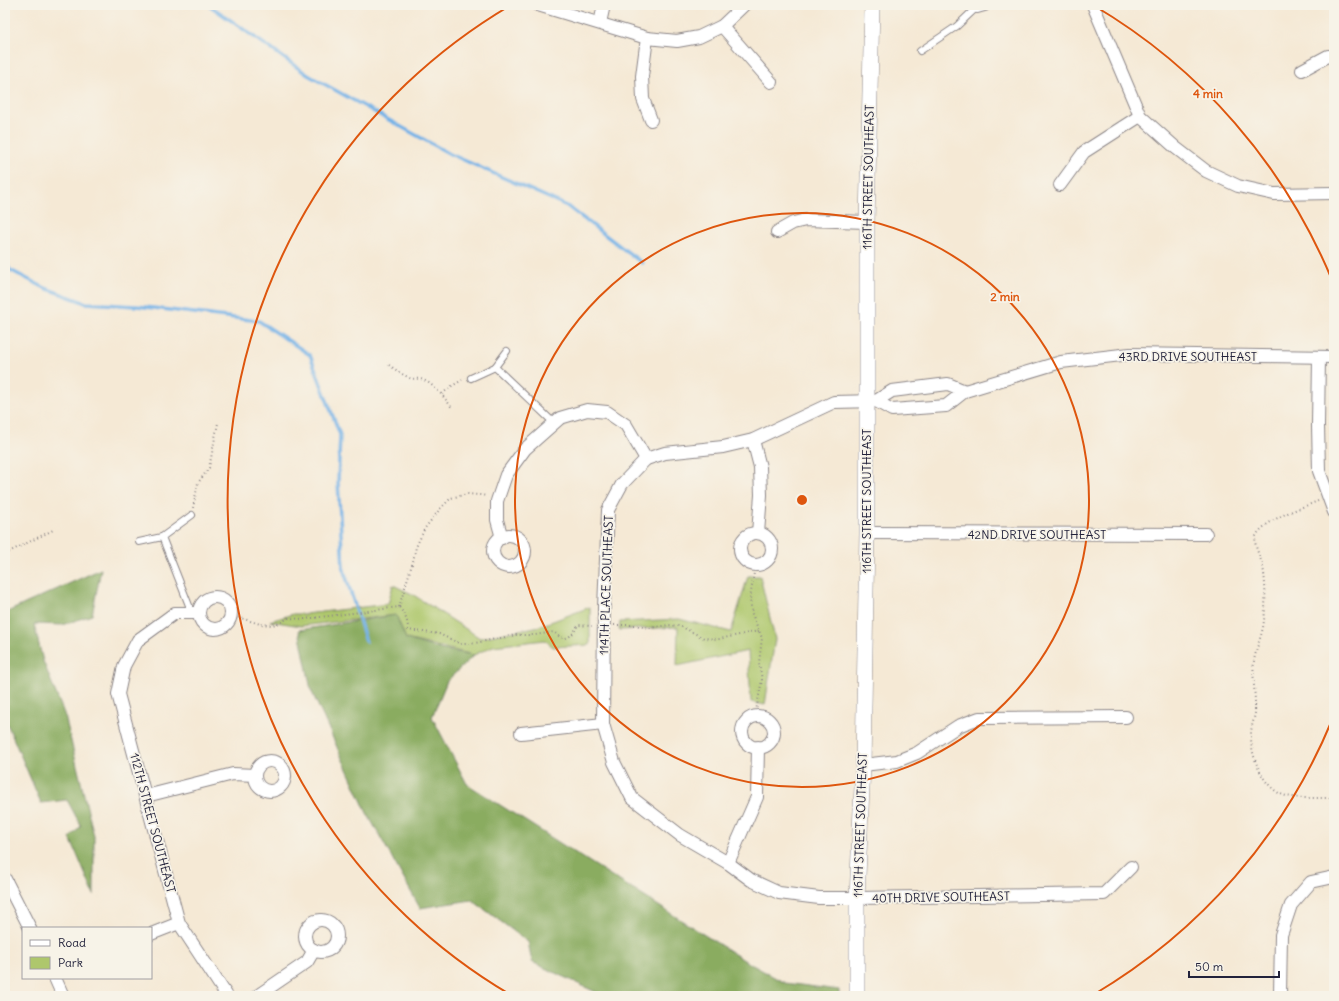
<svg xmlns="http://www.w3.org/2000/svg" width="1339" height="1001" font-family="Delius,sans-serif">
<rect width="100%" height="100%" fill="#f7f3e8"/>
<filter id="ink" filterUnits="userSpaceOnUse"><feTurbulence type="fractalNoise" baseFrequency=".025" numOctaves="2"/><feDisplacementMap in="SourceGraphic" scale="8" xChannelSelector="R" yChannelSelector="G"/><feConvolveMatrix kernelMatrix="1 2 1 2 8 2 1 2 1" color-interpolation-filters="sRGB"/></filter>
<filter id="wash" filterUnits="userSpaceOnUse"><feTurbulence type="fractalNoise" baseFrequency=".012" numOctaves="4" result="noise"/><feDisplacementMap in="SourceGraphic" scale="16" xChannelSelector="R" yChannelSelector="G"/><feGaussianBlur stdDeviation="0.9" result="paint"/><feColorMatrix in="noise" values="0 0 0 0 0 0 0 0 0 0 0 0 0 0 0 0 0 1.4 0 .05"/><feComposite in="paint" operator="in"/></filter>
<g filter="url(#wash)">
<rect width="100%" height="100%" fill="#f5e9d5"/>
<g fill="#aec76c" stroke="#687454">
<polygon points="748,576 760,576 775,639 765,705 751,702 748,651 677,666 678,627 619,630 620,622 679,619 731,632"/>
<polygon points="393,585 412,594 480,638 540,626 590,607 590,645 553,647 545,640 493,646 474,655 406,639 396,615 301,626 270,621 293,614 305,614 388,604"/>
</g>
<g fill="#8aac60" stroke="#56674e">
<polygon points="101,569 92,615 62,625 34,624 43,661 65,716 94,836 94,895 70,838 81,826 67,800 41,803 5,719 5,613"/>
<polygon points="396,615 406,639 440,649 474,655 447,681 432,717 467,784 747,962 785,983 839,990 839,996 604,996 532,962 528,942 472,900 420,908 367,813 311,690 299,630"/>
</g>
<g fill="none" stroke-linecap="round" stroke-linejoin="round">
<g stroke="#74b2e7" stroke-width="3.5">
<polyline points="209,5 308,75 450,154 567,206 642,263"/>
<polyline points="5,262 10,270 45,288 86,303 137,306 259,321 310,355 340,435 338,482 343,567 366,642"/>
</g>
</g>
</g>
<g filter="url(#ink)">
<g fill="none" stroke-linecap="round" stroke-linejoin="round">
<defs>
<g id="service">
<polyline points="920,51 957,26 977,7"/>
<polyline points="495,367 554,423"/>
<polyline points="471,378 495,367 507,351"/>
<polyline points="162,537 192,613"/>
<polyline points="139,542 162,537 192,515"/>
</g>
<g id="minor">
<polyline points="538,5 647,38 677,41 699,37 722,26 744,5"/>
<polyline points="1093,5 1140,116 1176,148 1206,171 1238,186 1274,194 1334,193"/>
<polyline points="977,7 984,5"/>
<polyline points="600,23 604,5"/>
<polyline points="722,26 771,82"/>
<polyline points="647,38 642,76 643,99 651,120"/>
<polyline points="1302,70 1328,56 1334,56"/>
<polyline points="1060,185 1084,152 1140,116"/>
<polyline points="777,232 793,223 806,220 867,222"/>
<polyline points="1319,357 1318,425 1319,471 1334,512"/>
<polyline points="876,401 892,410 946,406 965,391 1061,362 1130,354 1334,357"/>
<polyline points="753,440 760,467 761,495 758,533"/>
<polyline points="646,459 622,484 608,510 604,608 603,724 614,762 632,798 680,835 728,863 751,880 779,893 819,898 857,898 1104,894 1131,867"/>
<polyline points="646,459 665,453 723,447 753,440 834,402 876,401 892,391 948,384 965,391"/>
<circle cx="756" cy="549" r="16"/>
<polyline points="867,533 1206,534"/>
<circle cx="509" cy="551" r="16"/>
<polyline points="502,538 497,520 497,501 506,475 525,449 560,418 587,410 607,412 626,425 646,459"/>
<circle cx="215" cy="613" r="16"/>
<polyline points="199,613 175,613 138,640 124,666 118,694 179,923 227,996"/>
<circle cx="758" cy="732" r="16"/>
<polyline points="521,733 603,724"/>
<circle cx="270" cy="776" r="15"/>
<polyline points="863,765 897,761 917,753 958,726 979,718 1126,717"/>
<polyline points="146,796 233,774 255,775"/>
<polyline points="728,863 757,797 758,747"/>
<polyline points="5,879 30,928"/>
<circle cx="321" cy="936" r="16"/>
<polyline points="151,934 179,923"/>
<polyline points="55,978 63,996"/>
<polyline points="257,996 307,962 314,950"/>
<polyline points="1280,996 1281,935 1291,905 1311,882 1334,877"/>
</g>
<polyline id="tertiary" points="857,996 857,898 863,765 867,533 867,222 872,5"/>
</defs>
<use href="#service" stroke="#8c8688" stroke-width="8"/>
<use href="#minor" stroke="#8c8688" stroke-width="14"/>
<use href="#tertiary" stroke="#8c8688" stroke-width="16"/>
<g stroke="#8c8688" stroke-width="2" stroke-dasharray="1 3" stroke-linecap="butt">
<path d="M389,365C395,369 401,374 408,377C412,380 415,378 420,379C430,380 447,400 452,408"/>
<polyline points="442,394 452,386 462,380"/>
<path d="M1318,501C1299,509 1270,517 1257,534C1252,542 1259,554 1262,563C1266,577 1266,605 1264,620C1263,634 1256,647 1254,661C1252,678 1256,696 1255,713C1254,720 1251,727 1251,734C1250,754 1262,787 1283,795C1294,799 1321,798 1334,798"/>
<polyline points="193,508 198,483 209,468 218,423"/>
<polyline points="5,554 55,529"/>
<polyline points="755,566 750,599 752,614 762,638 759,663 762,680 755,716"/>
<polyline points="399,607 413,561 416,547 425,528 440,509 451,498 467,494 480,495 487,496"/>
<path d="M231,615L260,624L271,625L277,624L289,618L305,619L399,607C405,615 408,620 408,630L439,634L461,644H470L516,635H535L554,632C565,643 571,638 578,625L592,626"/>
<polyline points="614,625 635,625 649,628 668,625 680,626 704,638 719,639 759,631"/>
</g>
<use href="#service" stroke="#fff" stroke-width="6"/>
<use href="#minor" stroke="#fff" stroke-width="12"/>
<use href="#tertiary" stroke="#fff" stroke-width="15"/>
</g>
</g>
<g fill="none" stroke="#de560e" stroke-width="2">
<circle cx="802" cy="500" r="287"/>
<path d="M1332 720A574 574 0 0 1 1093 995M511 995A574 574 0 0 1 511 5M1093 5A574 574 0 0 1 1332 280"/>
</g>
<g text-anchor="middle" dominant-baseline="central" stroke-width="3.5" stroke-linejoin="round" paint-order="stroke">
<g font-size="12" fill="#22223b" stroke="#f7f3e8">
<text transform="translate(868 177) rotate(-89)">116TH STREET SOUTHEAST</text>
<text x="1188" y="356">43RD DRIVE SOUTHEAST</text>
<text transform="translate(866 501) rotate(-90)">116TH STREET SOUTHEAST</text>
<text x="1037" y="534">42ND DRIVE SOUTHEAST</text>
<text transform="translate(606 585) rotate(-88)">114TH PLACE SOUTHEAST</text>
<text transform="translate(153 823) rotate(75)">112TH STREET SOUTHEAST</text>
<text transform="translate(860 825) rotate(-88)">116TH STREET SOUTHEAST</text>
<text transform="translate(941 897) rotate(-1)">40TH DRIVE SOUTHEAST</text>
</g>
</g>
<circle cx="802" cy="500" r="6" fill="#de560e" stroke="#f7f3e8" stroke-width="2"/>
<g font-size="12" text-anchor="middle" font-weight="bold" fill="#de560e" stroke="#f7f3e8" stroke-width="3.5" stroke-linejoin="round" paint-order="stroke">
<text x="1208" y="98">4 min</text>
<text x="1005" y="301">2 min</text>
</g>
<rect width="1339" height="1001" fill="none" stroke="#f7f3e8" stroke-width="20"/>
<rect x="22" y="927" width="130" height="52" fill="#f7f3e8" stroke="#a29fa3"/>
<rect x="30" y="940" width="20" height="6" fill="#ffffff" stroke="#a29fa3"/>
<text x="58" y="947" font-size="12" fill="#22223b">Road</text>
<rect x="30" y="957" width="20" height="12" fill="#aec76c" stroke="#a29fa3"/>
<text x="58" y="967" font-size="12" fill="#22223b">Park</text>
<path d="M1189 971v6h90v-6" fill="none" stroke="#22223b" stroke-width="2"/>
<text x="1195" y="971" font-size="12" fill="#22223b" stroke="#f7f3e8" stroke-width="3" paint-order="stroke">50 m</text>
</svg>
